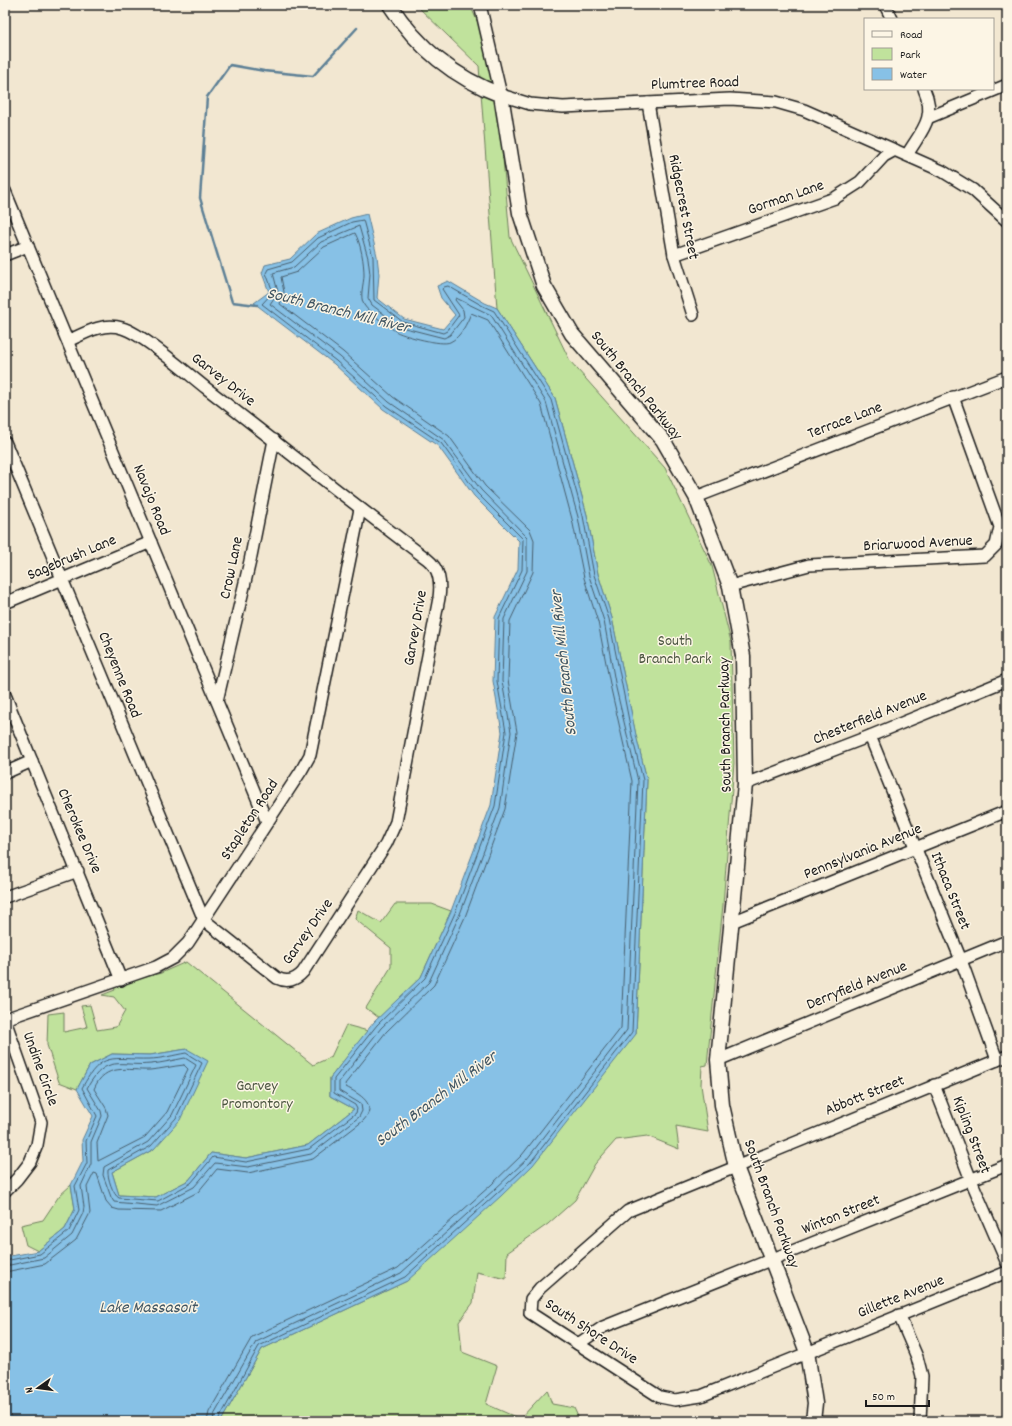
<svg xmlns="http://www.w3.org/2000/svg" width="1012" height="1426" font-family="Dekko,sans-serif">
<rect width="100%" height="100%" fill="#f2e7d1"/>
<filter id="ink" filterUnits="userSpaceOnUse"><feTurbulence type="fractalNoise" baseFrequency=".025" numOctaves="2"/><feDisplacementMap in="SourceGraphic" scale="8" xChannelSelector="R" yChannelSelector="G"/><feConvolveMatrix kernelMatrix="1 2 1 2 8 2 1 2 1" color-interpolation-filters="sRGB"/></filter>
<g filter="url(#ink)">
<g fill="#c0e29c" stroke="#6e7f5c">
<polygon points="416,5 470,5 494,58 510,237 570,361 665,468 712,566 731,642 734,763 723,905 707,1065 702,1066 701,1085 708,1132 676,1126 679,1149 647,1136 616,1140 595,1164 575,1200 548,1224 507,1253 506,1279 477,1272 473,1303 459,1322 462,1352 497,1366 486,1404 520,1419 547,1390 552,1404 574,1408 580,1421 221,1421 262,1349 407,1281 636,1033 647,780 636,736 612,618 598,574 587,515 555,398 497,308 479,66"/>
<polygon points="395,904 432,904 451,911 421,977 379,1018 366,1008 391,967 391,948 355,919 358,910 381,923"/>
<polygon points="186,962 313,1065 331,1057 346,1025 368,1031 330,1078 330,1096 354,1109 308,1145 246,1158 211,1153 189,1180 156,1197 119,1195 112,1172 154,1149 187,1049 150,1055 112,1054 90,1065 77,1089 59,1082 47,1045 48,1014 64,1012 64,1032 87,1027 81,1006 90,1005 97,1030 116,1027 125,1011 114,997 102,995 115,990 113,986 161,973"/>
<polygon points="71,1185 75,1209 65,1229 38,1251 26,1245 21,1225 43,1220 59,1196"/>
</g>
<polygon fill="#87c1e6" stroke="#5c7f95" points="367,214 377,256 379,274 377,298 404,319 443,329 455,315 441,298 437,286 448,281 485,303 497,308 555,398 587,515 598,574 612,618 636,735 647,780 636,1034 533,1165 501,1196 407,1281 262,1349 221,1421 5,1421 5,1257 38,1251 65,1229 75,1209 71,1185 83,1161 82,1140 93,1116 77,1089 90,1065 112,1054 150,1055 187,1049 208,1061 180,1120 154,1149 112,1172 119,1195 156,1197 189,1180 211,1153 246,1158 308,1145 354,1109 330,1096 330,1078 374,1022 421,977 451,911 491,805 502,732 493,681 495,617 518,569 519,541 474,496 438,446 383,409 334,364 254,303 269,292 262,273 265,265 290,259 316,234 351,218"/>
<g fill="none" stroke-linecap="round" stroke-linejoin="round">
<g stroke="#475e6d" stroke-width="1">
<path d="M184,1065L188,1069L167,1112L145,1137L98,1161L97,1143L108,1115L106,1108L94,1089C105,1062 128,1071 150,1070C162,1069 173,1066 184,1065Z"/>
<path d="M5,1261L40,1254L69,1231L79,1210L75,1186L87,1163L86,1141L97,1116L82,1088C102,1050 112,1060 149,1059C161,1059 174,1055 186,1053L202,1063L176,1118L151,1146L108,1170C107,1177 113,1195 119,1198L158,1201L191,1183L213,1157L246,1162L309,1149L356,1113L357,1109L355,1105L334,1093V1079L377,1025L425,978L455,913L495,806L506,732L497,681L499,618L522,570L523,539L477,493L441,443L386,406L336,361L262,304L273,292L266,273L268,269L292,262L318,238L352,222L363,220L373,257L374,300L403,322L443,333L447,331L459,315L442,289L444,287L448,286L483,306L494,311L551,400L583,516L594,575L609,619L632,736L643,780L632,1032L530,1163L405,1277L259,1346L218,1421"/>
<path d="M5,1266L44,1258L72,1235L83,1213L84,1207L81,1186L91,1164V1142L102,1116L101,1111L87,1088C107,1053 119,1067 151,1064C162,1063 174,1060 185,1058L196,1065L172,1115L148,1142L104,1167L103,1175L111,1197L114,1202L157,1206L194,1187L215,1163L248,1167L311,1154L359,1117L362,1111L361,1104L339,1091V1082L381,1028L429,982L460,914L500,808L511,732L502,681L504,619L527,571V537L481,490L444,440L389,402L340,357L270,304L278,292L273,273L294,267L321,242L359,226L368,258L370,274L368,298L372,305L401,327L444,338L450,335L464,317L463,310L455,300L456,298L491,315L546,402L578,517L589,576L604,621L616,688L638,781L627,1030L527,1159L495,1189L401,1273L256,1342L214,1415L213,1421"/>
<path d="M5,1272L45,1264L76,1240L90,1213L87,1187L94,1173L97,1174L106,1201L112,1208L119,1210L161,1211L198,1192L217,1169L248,1173L313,1159L363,1121C379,1104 359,1094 346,1087L345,1084L386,1032L434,985L465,917L505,809L517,732L508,680L510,621L533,572L534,540L530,530L485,486L449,436L393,397L343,352L280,304L284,292L281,277L297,272L324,247L355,233C361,244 364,263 364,275C364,284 359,296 364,305C368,312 389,327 397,332C405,336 442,346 450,342C461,337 467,323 471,313L488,320L541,404L572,519L584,578L598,622L611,689L632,781L621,1028L522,1155L491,1185L398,1268L252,1337L209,1412L207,1421"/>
</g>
<polyline stroke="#5c7f95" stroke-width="2.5" points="257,305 232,302 200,198 207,97 230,65 264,71 313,76 357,28"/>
<defs>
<g id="minor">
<polyline points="480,5 501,95 530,104 563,107 730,99 776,102 804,110 942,171 973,190 1007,221"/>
<polyline points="885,5 892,19"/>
<polyline points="648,103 674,255 693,315"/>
<polyline points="930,117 1007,85"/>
<path d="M907,155C921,131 937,118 924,89"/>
<polyline points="5,191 267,822"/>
<polyline points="5,255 28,246"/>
<polyline points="674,255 835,198 860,182 884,156 895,150"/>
<path d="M5,442L204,920L277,978C287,983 296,980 303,972L386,844L396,822L439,598C441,583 440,569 427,559C352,503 280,445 206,388C187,373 143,334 122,328C103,322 85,333 68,341"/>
<polyline points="696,497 1007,377"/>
<polyline points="730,586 809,565 985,556 996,545 1000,527 953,397"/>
<polyline points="5,603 151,542"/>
<polyline points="5,695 121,980"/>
<polyline points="217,701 250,561 274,440"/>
<polyline points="870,736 961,960 997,1060"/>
<polyline points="5,773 32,761"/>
<polyline points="745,784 870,736 1007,680"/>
<polyline points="5,897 78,871"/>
<polyline points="732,922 1007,811"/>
<polyline points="5,1019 156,967 173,958 188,943 301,771 310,755 360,509"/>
<polyline points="5,1020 41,1122 37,1145 30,1162 17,1179 5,1191"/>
<polyline points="1007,1056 628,1211 540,1288 531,1299 530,1313 660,1397 675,1400 701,1396 1007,1272"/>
<polyline points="718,1060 1007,941"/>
<polyline points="934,1085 971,1180 1007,1263"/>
<polyline points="899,1315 917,1357 922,1376 920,1421"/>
<polyline points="578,1344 603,1327 1007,1165"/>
</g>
<path id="major" d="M390,5C417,47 455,78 501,95L520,213L544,286L572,334L663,440L696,497L730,586L743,656L745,784L718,1060L722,1105L736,1167L807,1352L815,1403L813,1421"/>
</defs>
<use href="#minor" stroke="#1c1c1c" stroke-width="14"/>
<use href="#major" stroke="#1c1c1c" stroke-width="17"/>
<use href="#minor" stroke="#fcf5e5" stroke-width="11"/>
<use href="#major" stroke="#fcf5e5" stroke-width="14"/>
</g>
</g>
<g text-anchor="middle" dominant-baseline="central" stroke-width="3" stroke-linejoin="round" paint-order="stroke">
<g font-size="16" fill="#1c1c1c" stroke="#fcf5e5">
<text transform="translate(695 84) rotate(-2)">Plumtree Road</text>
<text transform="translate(786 198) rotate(-19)">Gorman Lane</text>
<text transform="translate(683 207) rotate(79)">Ridgecrest Street</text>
<text transform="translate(223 380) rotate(38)">Garvey Drive</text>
<text transform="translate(636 386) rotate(51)">South Branch Parkway</text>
<text transform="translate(845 421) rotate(-21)">Terrace Lane</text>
<text transform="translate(151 500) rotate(68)">Navajo Road</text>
<text transform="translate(918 544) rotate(-3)">Briarwood Avenue</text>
<text transform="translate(72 558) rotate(-23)">Sagebrush Lane</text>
<text transform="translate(232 568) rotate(-78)">Crow Lane</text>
<text transform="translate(416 628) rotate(-80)">Garvey Drive</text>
<text transform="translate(119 675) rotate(68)">Cheyenne Road</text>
<text transform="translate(870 718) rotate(-22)">Chesterfield Avenue</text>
<text transform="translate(726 725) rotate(-91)">South Branch Parkway</text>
<text transform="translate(250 820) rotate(-57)">Stapleton Road</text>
<text transform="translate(79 831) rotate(67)">Cherokee Drive</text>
<text transform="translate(863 852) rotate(-22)">Pennsylvania Avenue</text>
<text transform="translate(950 891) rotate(68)">Ithaca Street</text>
<text transform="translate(308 932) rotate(-55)">Garvey Drive</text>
<text transform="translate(857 986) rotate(-22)">Derryfield Avenue</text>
<text transform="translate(40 1069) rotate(70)">Undine Circle</text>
<text transform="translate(865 1096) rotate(-22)">Abbott Street</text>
<text transform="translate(971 1135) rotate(69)">Kipling Street</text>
<text transform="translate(771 1204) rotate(70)">South Branch Parkway</text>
<text transform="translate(841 1215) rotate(-22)">Winton Street</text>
<text transform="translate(901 1297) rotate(-22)">Gillette Avenue</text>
<text transform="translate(591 1332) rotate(33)">South Shore Drive</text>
</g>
<g font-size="16" fill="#4d5742" stroke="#fcf5e5">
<text x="675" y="641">South<tspan x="675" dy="18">Branch Park</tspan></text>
<text x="257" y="1086">Garvey<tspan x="257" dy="18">Promontory</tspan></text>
</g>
<g font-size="17" font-style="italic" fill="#415663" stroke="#fcf5e5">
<text transform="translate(338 312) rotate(14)">South Branch Mill River</text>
<text transform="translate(565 663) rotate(-96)">South Branch Mill River</text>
<text transform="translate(437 1100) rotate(-37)">South Branch Mill River</text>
<text x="148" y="1309">Lake Massasoit</text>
</g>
</g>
<rect width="1012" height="1426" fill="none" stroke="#fcf5e5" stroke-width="20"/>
<rect x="10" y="10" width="992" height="1406" fill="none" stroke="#1c1c1c" stroke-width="1.5" filter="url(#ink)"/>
<rect x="864" y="18" width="130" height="72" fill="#fcf5e5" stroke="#a29e95"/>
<rect x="872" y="31" width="20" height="6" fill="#fcf5e5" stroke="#a29e95"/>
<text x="900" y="38" font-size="12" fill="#1c1c1c">Road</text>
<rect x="872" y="48" width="20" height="12" fill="#c0e29c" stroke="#a29e95"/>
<text x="900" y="58" font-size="12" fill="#1c1c1c">Park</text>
<rect x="872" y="68" width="20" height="12" fill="#87c1e6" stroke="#a29e95"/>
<text x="900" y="78" font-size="12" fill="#1c1c1c">Water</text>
<g transform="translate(38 1388) rotate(256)" stroke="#fcf5e5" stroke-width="3" paint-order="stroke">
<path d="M0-3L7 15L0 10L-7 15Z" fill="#1c1c1c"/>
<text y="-6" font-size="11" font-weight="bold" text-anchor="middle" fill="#1c1c1c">N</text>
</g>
<path d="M866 1400v6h63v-6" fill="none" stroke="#1c1c1c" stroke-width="2"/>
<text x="872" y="1400" font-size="12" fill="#1c1c1c" stroke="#fcf5e5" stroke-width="3" paint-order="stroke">50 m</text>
</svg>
